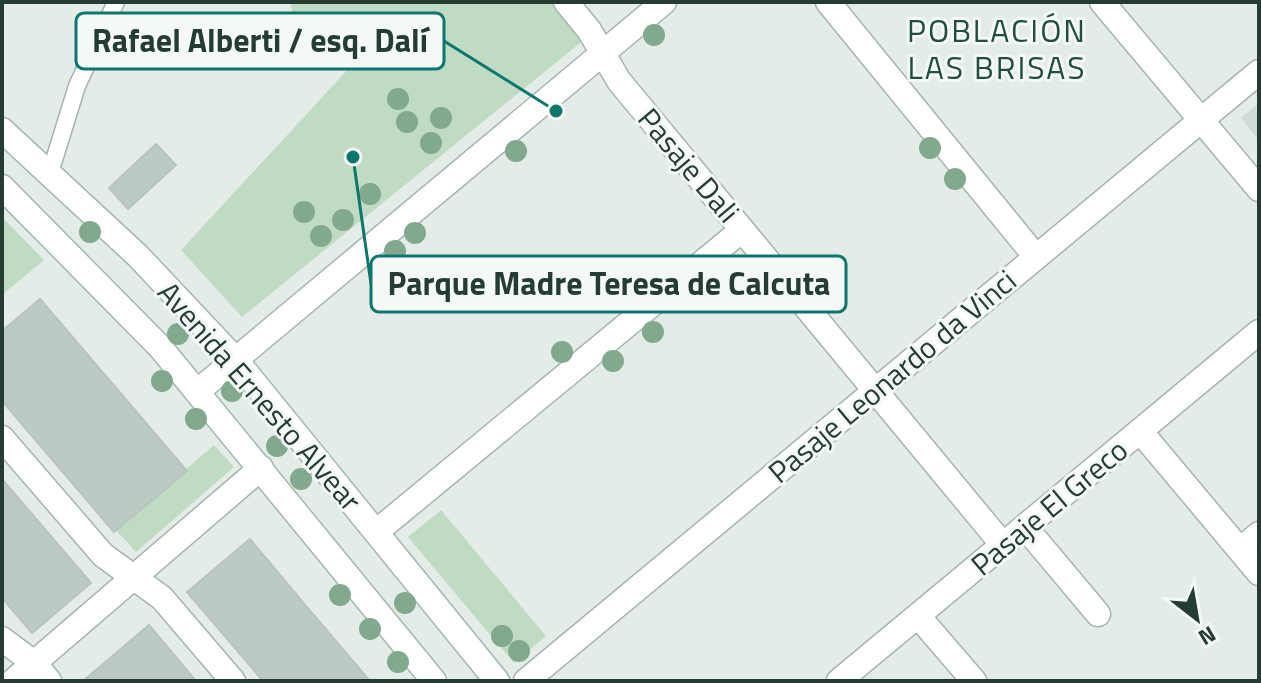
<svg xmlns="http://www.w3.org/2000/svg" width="1261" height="683" font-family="'Titillium Web',sans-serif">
<rect width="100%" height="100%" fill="#e4ece8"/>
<polygon fill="#d2dcd7" points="1259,103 1259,141 1241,118"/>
<g fill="#bfdbc4">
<polygon points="290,2 555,2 585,39 242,317 181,250 352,65 296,26"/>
<polygon points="2,217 44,260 2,295"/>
<polygon points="214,445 234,467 136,552 116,530"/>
<polygon points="441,510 546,636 514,663 408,537"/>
</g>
<g fill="#bccac3" stroke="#b7c5be" stroke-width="2">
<polygon points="156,144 176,165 128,209 109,188"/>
<polygon points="40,299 187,471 114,532 2,401 2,331"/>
<polygon points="2,479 91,583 32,633 2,598"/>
<polygon points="250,539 306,606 370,681 263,681 229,641 187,592"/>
<polygon points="149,625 196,681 83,681 136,636"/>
</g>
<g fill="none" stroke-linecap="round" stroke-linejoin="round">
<defs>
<polyline id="service" points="50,173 77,86 116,2"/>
<g id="minor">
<polyline points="566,2 589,30 619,81 1003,545"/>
<polyline points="828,2 1036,257"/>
<polyline points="1102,2 1259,189"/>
<polyline points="198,391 664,2"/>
<polyline points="1140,431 1259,573"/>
<polyline points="2,438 103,555 162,598 233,681"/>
<polyline points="1025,527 1098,614"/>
<polyline points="376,532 742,230"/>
<polyline points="1240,550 1259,534"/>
<polyline points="918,616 974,681"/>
<polyline points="2,639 34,663 49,681"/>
<polyline points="13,681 261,468"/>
<polyline points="526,681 1259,72"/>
<polyline points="839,681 1259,332"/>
</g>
<g id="secondary">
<polyline points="2,130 138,256 235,359 497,681"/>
<polyline points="2,187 160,347 434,681"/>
</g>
</defs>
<use href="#service" stroke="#a7b4ae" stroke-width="19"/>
<use href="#minor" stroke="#a7b4ae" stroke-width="27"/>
<use href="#secondary" stroke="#a3b7af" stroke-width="27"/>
<use href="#service" stroke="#fff" stroke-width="16"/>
<use href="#minor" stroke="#fff" stroke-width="24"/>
<use href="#secondary" stroke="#fff" stroke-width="24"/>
</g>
<g fill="#82a88e">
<circle cx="654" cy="35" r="11"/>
<circle cx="398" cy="99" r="11"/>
<circle cx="441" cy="118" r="11"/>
<circle cx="407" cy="122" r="11"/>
<circle cx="431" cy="143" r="11"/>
<circle cx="930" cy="148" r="11"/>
<circle cx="516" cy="151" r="11"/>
<circle cx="955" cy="179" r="11"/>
<circle cx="370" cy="194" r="11"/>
<circle cx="304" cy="212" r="11"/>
<circle cx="343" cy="220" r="11"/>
<circle cx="90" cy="232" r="11"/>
<circle cx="415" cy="233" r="11"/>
<circle cx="321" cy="236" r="11"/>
<circle cx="395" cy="251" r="11"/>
<circle cx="653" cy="332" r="11"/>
<circle cx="178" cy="334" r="11"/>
<circle cx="562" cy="352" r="11"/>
<circle cx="613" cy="361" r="11"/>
<circle cx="162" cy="381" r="11"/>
<circle cx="232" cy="391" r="11"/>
<circle cx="196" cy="419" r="11"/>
<circle cx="277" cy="446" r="11"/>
<circle cx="301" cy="479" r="11"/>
<circle cx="340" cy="595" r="11"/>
<circle cx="405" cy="603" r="11"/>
<circle cx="370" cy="629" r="11"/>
<circle cx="502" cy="636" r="11"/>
<circle cx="519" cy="651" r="11"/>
<circle cx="398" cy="662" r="11"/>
</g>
<g text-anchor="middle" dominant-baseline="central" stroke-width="6" stroke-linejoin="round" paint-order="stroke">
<g font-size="30" fill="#253c34" stroke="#f4f9f6">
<text transform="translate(689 165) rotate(50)">Pasaje Dali</text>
<text transform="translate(892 376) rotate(-40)">Pasaje Leonardo da Vinci</text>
<text transform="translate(260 396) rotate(49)">Avenida Ernesto Alvear</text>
<text transform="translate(1049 507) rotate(-40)">Pasaje El Greco</text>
</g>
<g font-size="32" letter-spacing="2" fill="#224d3f" stroke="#f4f9f6">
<text x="997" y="30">POBLACIÓN<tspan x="997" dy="37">LAS BRISAS</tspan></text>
</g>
</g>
<path fill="none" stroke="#0f766e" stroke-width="3" d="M556 111L444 41M353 157L371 284"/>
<g fill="#0f766e" stroke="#f4f9f6" stroke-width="3">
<circle cx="556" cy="111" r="8"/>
<circle cx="353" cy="157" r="8"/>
</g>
<g fill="#f4f9f6" stroke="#0f766e" stroke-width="3">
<rect x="76" y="13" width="368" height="56" rx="8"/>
<rect x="371" y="256" width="475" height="56" rx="8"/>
</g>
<g font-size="32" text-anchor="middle" font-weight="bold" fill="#253c34">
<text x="260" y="52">Rafael Alberti / esq. Dalí</text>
<text x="609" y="295">Parque Madre Teresa de Calcuta</text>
</g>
<rect width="1261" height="683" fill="none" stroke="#253c34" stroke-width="8"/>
<g transform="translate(1197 619) rotate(149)" stroke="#f4f9f6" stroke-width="6" paint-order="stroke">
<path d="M0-6L14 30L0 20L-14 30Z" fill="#253c34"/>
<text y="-12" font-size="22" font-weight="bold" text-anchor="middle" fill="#253c34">N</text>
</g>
</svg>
